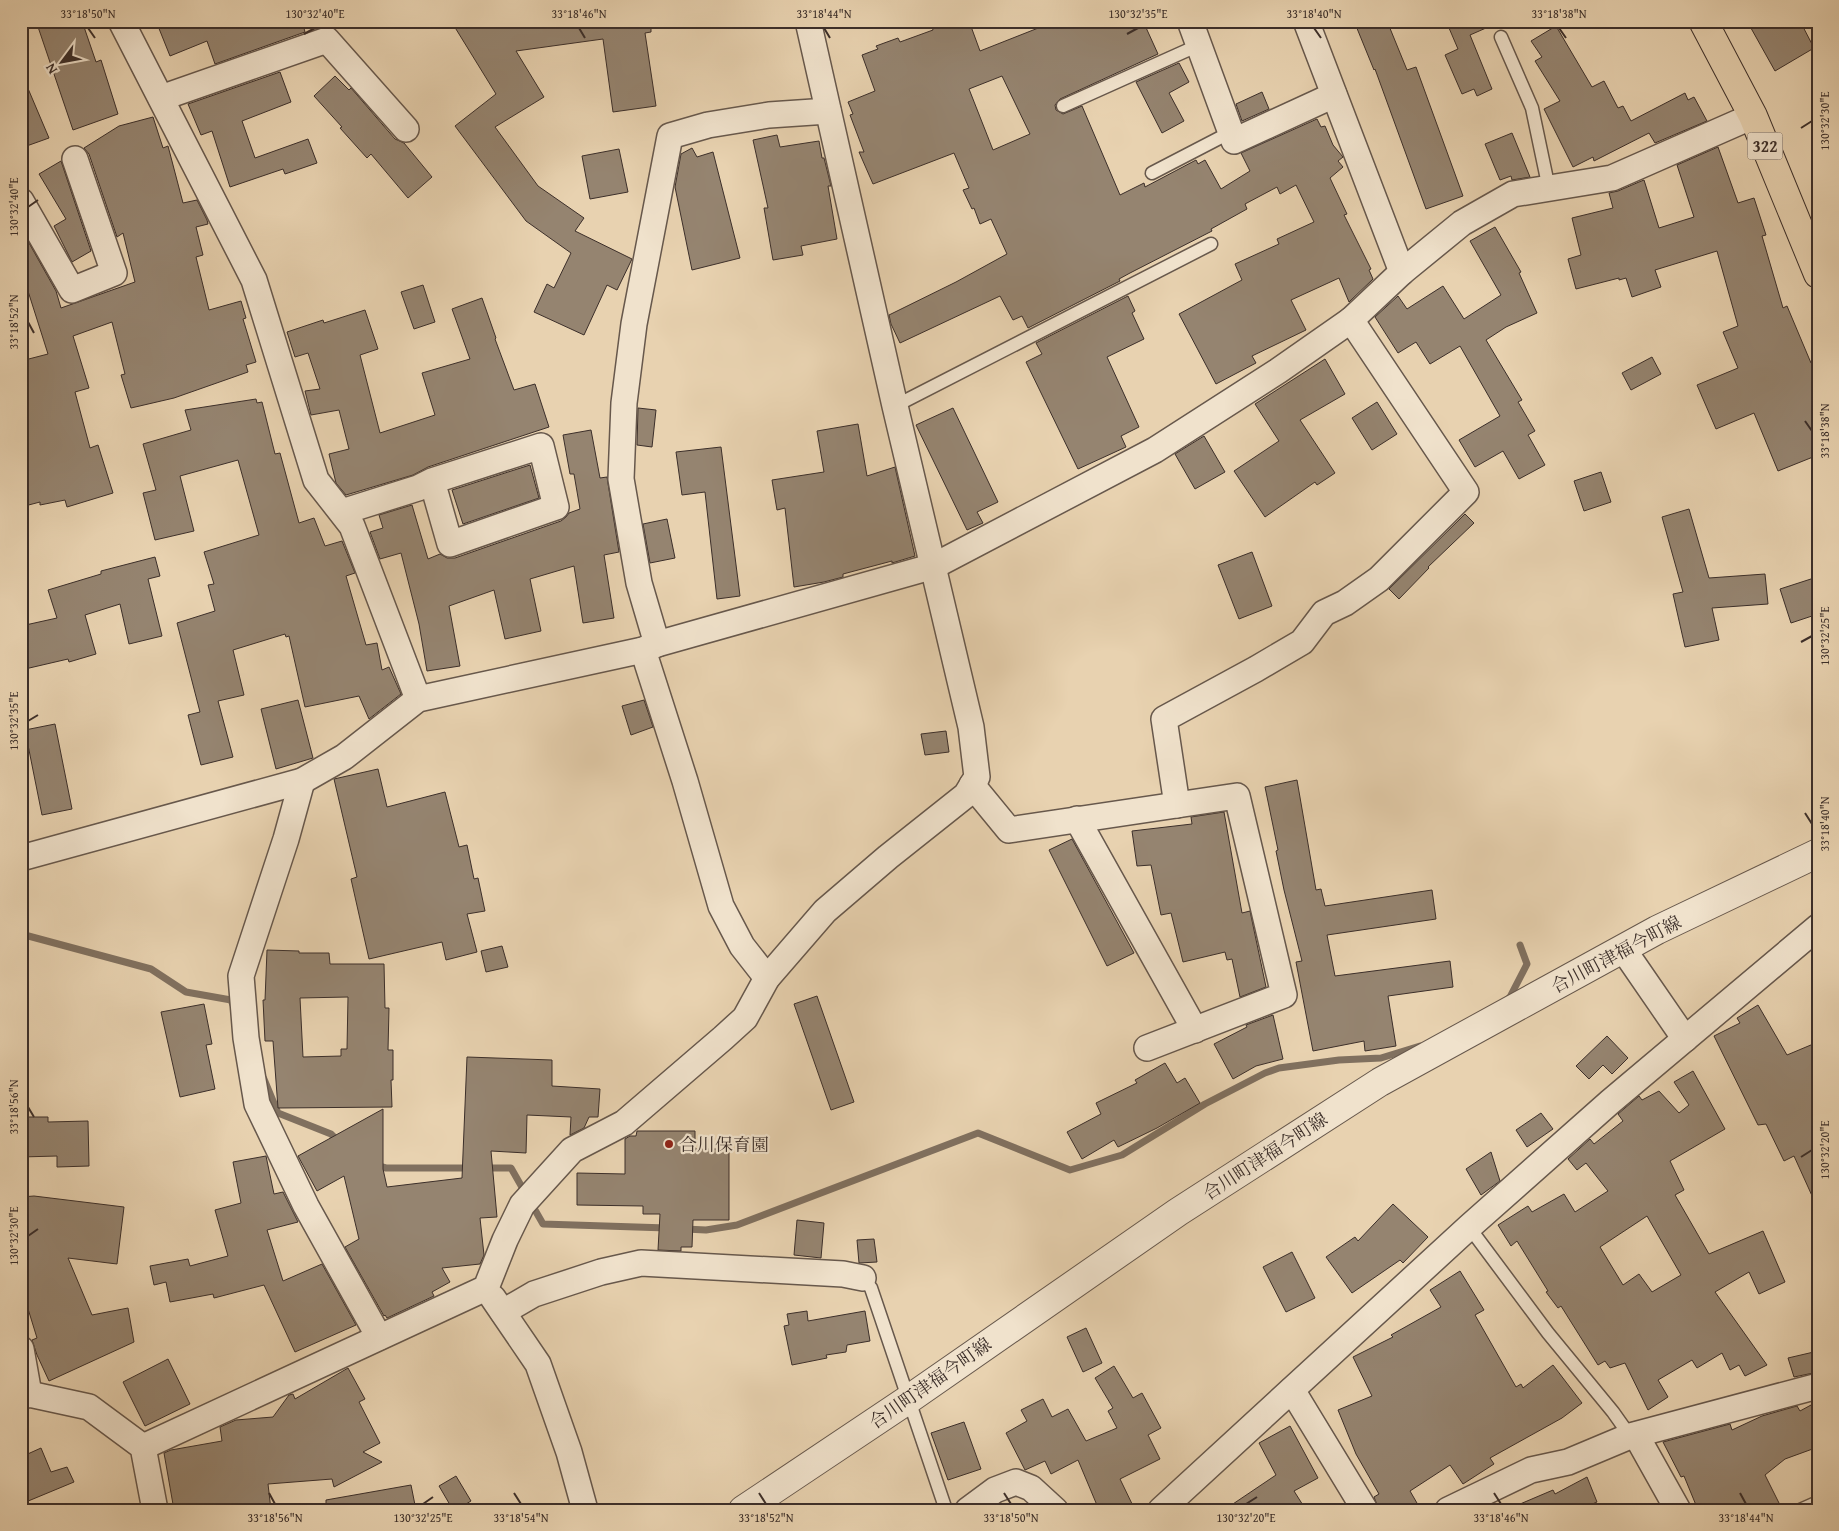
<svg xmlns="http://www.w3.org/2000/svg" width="1839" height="1531" font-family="'Gentium Book Plus','Noto Serif JP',serif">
<rect width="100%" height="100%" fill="#e8d2b0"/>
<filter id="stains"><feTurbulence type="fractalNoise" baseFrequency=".004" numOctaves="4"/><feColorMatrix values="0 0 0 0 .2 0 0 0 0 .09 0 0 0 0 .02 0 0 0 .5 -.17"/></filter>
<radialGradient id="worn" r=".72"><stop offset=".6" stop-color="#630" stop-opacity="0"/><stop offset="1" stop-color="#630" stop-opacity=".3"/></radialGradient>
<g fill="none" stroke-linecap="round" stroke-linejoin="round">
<g stroke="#80705f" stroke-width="7">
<polyline points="21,934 151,969 186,992 231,1000 234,1007"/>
<polyline points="1507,1000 1510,997 1527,964 1520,945"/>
<polyline points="264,1079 278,1113 331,1134 340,1143"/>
<polyline points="375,1165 386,1168 472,1168"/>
<polyline points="485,1168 511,1168 543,1224 667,1228"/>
<polyline points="685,1229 706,1230 737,1225 978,1133 1070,1170 1122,1155 1205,1104 1265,1073 1279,1068 1339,1060 1381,1058 1420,1046"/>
</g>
</g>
<g fill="#958470" stroke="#3c2f2a" fill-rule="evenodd">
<polygon points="36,21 82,21 96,62 101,60 118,114 73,130"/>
<polygon points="156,21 302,21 305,32 215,64 207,41 170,56"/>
<polygon points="451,21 651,21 651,32 645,33 656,106 613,112 603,39 516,51 544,97 495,127 538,186 584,218 575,231 632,259 617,290 607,285 584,335 534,312 547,284 554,288 571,253 526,221 455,126 496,94"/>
<path d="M946,21H969L980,51L1056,21H1143L1158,54L1060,99L1055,105L1056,110L1063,114L1082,106L1120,195L1144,183L1145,187L1196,160L1198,164L1205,160L1221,189L1250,171L1241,153L1317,119L1321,127L1325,126L1333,145L1343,157L1338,161L1343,167L1330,178L1347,214L1344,215L1371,269L1369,270L1373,279L1349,302L1339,278L1291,300L1306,330L1252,356L1256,363L1216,384L1179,314L1242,280L1235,264L1279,244L1277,239L1314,222L1296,185L1280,194L1277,187L1245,204L1247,209L1211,229L1212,231L1130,273L1119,279L1120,281L1028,328L1022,316L1013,320L1000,296L900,343L891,324L889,315L956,282L1007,254L991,219L980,224L974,208L972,209L963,190L969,188L954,153L873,184L859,152H864L850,115L853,114L848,102L875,91L862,55L878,49L876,46L898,38L900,42L933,30L932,26ZM1002,76L1030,134L993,150L969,89Z"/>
<polygon points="1354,21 1387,21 1407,70 1416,67 1463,196 1426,209 1375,69 1374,70"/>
<polygon points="1446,21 1502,21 1470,35 1492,89 1477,96 1474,89 1462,94 1445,55 1458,49"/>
<polygon points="1747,21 1800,21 1814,48 1775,71"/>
<polygon points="1556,26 1592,87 1604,81 1618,108 1623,106 1631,121 1685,93 1688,100 1694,97 1707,121 1655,143 1649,133 1594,161 1593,157 1573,167 1544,109 1560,101 1535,61 1542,57 1531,41"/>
<polygon points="1179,63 1189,82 1169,93 1184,121 1162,133 1136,82"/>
<polygon points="21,72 49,138 21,148"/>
<polygon points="280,72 291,102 242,121 255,158 308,139 317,163 285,174 283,169 230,187 212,131 201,135 188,104"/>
<polygon points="335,76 349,90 351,88 395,139 404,143 432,177 408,198 371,154 367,158 340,128 342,127 314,96"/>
<polygon points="1262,92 1269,109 1242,121 1236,104"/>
<polygon points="153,117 163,148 168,146 183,203 197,200 207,220 208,224 196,227 203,255 196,257 209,310 241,301 246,318 243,319 256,362 246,365 248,372 174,398 131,408 121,375 125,374 112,322 73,336 89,388 75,392 90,448 98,445 113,493 67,507 65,500 40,505 40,502 21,507 21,361 48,354 21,269 21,245 29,243 56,291 61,308 135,282 123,233 117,237 89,154 84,148 119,126"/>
<polygon points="1512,133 1530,177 1512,180 1511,176 1500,180 1485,144"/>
<polygon points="777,135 780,147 819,141 822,158 824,158 831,186 828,186 837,239 801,246 803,255 773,260 764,208 768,208 753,140"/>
<polygon points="1718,147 1738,203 1754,198 1766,235 1762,236 1783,308 1787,306 1811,363 1818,361 1818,455 1778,471 1754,413 1716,429 1697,385 1738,368 1723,332 1738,326 1717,251 1655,270 1661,287 1632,297 1626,278 1619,280 1619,278 1576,289 1568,259 1581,255 1572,218 1613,208 1609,193 1618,191 1639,182 1644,180 1659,228 1694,217 1677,165"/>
<polygon points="692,148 697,157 713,152 740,258 692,270 675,187 681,154"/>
<polygon points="619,149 628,192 590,199 582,156"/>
<polygon points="61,161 91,251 72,262 54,226 66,219 39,174"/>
<polygon points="1495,227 1521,272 1519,273 1537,313 1506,327 1486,340 1522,400 1518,402 1535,431 1528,435 1545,465 1519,479 1503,451 1475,467 1459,440 1500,416 1460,346 1430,364 1416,342 1398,353 1375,317 1398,296 1407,309 1443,286 1464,319 1501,295 1470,241"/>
<polygon points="423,285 435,322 414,329 401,292"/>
<polygon points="1128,296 1135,311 1132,313 1144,339 1107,357 1139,427 1121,436 1126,447 1078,469 1026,362 1042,354 1036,343"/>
<polygon points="482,298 496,338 495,339 514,390 535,384 549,427 428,467 413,475 346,495 336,483 329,454 349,449 339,410 311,415 305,391 320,389 308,353 295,357 287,332 323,320 324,323 365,310 378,349 360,355 380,433 435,415 422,373 470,359 452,309"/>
<polygon points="1652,357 1661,374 1631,390 1622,373"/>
<polygon points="1325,359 1345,394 1300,420 1335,473 1317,485 1315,482 1265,517 1234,471 1279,441 1255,404"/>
<polygon points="256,399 257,403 262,402 275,454 280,453 299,523 314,518 325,546 342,541 355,573 346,576 366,645 377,643 382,670 389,667 401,694 369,719 359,696 305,707 289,636 286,637 285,634 233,650 244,695 218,701 233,757 201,765 188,715 200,712 177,623 215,611 208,585 214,584 204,552 259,535 238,460 180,476 194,531 155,540 143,493 156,490 143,444 191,430 185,410"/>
<polygon points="1377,402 1397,434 1372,450 1352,418"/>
<polygon points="638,408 656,410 652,447 637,445"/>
<polygon points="953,408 998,502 977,512 983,523 967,530 916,425"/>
<polygon points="858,424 867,476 895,467 915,556 892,563 892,561 843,574 843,577 824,582 794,587 785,508 777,510 772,480 824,472 817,431"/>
<polygon points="591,430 600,478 607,477 619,552 604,555 614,618 583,623 574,566 530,579 541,631 505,639 494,590 449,606 460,666 427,671 419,624 401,553 380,559 370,532 383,528 379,515 412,505 428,559 440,554 447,558 455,558 561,521 566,517 569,513 580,509 574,474 570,474 563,435"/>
<polygon points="1204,436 1225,472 1195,489 1175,454"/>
<polygon points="721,447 740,596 717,599 705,492 682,495 676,452"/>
<polygon points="530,465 539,498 463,524 452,490"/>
<polygon points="1601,472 1611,502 1584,511 1574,481"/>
<polygon points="1689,509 1709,578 1765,574 1768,604 1712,608 1719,640 1685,647 1673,594 1683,592 1662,517"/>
<polygon points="1465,514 1474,523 1428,567 1429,568 1399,599 1389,589"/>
<polygon points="667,519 675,558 650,563 643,524"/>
<polygon points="1252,552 1272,606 1239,619 1218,565"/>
<polygon points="155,557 160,576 148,579 162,636 129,644 120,604 85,615 96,654 69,662 68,659 25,669 21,654 21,626 57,618 48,590 101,574 101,571"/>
<polygon points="1814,578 1818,589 1818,614 1791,623 1780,589"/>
<polygon points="298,700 313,758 276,769 261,709"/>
<polygon points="644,700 653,727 631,735 622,706"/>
<polygon points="55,724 72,809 42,815 25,730"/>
<polygon points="946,731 949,752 925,755 921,734"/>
<polygon points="378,769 387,807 445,792 459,847 467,845 474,879 478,878 485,911 467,914 477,952 446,960 442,942 369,959 351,879 357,877 334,779"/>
<polygon points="1297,780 1316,890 1321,889 1325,906 1432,890 1436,919 1327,935 1335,976 1450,961 1453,987 1388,996 1396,1046 1365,1051 1364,1041 1313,1051 1296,962 1302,961 1284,890 1276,851 1278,850 1265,787"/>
<polygon points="1224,812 1242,913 1250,911 1266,987 1240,997 1232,959 1227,960 1225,952 1183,962 1171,913 1161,915 1151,865 1137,866 1132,831 1192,824 1191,817"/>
<polygon points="1072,839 1134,953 1107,966 1049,850"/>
<polygon points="502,946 508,967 486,972 481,951"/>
<path d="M267,950L299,951V953H329L330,964H384L385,1008H389L388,1050H393V1080H391L392,1107L278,1108L273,1041H265L263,1000H265ZM348,997L347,1049H341V1056L303,1057L300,998Z"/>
<polygon points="817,996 854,1102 831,1110 794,1004"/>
<polygon points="204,1004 212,1044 206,1045 215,1089 180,1097 161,1012"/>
<polygon points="1758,1005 1787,1055 1818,1042 1818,1209 1794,1156 1784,1161 1766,1124 1758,1125 1714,1036 1740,1023 1737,1018"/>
<polygon points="1273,1015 1283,1059 1256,1066 1233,1079 1214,1044 1247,1027 1246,1025"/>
<polygon points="1607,1036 1628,1058 1612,1074 1603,1065 1589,1079 1576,1066"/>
<polygon points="467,1057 552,1060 552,1086 600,1089 598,1117 589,1117 584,1128 570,1135 571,1117 527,1115 526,1153 491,1151 497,1217 480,1218 484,1255 480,1264 442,1268 450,1282 432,1292 434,1296 387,1318 385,1315 384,1316 345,1247 359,1239 344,1176 317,1191 298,1156 383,1109 383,1169 387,1187 462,1178"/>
<polygon points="1165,1063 1177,1083 1185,1078 1200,1103 1157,1128 1118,1147 1114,1140 1082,1159 1067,1132 1101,1114 1096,1103 1137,1083 1135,1080"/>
<path d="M1693,1071L1725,1129L1670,1161L1684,1190L1675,1195L1709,1254L1763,1231L1785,1282L1759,1294L1749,1272L1715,1292L1767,1365L1745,1376L1739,1365L1730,1370L1722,1353L1697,1368L1692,1360L1658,1380L1668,1397L1648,1410L1625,1363L1610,1368L1605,1361L1598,1365L1561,1306L1558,1308L1546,1292L1548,1291L1517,1241L1511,1246L1498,1225L1528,1206L1532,1212L1564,1194L1575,1212L1608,1191L1586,1163L1577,1170L1568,1159L1590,1139L1594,1144L1623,1121L1618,1114L1639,1096L1642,1100L1659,1091L1679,1113L1689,1105L1674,1082ZM1647,1216L1681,1275L1652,1292L1639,1274L1623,1285L1600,1247Z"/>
<polygon points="1541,1113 1553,1129 1527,1147 1516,1130"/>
<polygon points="21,1117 48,1117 48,1122 88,1121 89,1166 57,1167 57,1156 21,1157"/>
<polygon points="637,1131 695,1131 695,1149 729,1149 729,1220 693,1220 692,1247 681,1247 681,1251 658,1250 660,1214 643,1214 643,1206 577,1205 577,1173 625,1174 625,1139 630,1136 636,1136"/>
<polygon points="1491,1152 1500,1181 1481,1195 1466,1169"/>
<polygon points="266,1156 274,1194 283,1192 298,1222 267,1230 283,1281 322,1264 356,1325 295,1352 264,1285 214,1298 213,1294 170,1302 166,1282 154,1285 150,1266 188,1259 190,1266 228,1256 215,1210 241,1203 233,1162"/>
<polygon points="34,1196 124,1207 117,1264 68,1258 92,1315 128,1308 134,1342 49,1381 37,1355 32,1340 37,1338 21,1286 21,1197"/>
<polygon points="1393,1204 1428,1237 1403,1263 1400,1260 1352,1293 1326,1257 1355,1237 1358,1241"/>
<polygon points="797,1220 824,1223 821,1258 794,1255"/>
<polygon points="874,1239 877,1262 859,1263 857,1240"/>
<polygon points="1292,1252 1315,1298 1286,1312 1263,1267"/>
<polygon points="1460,1271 1484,1310 1475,1315 1516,1387 1521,1384 1523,1388 1553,1365 1582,1403 1562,1418 1490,1458 1494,1464 1463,1484 1450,1465 1410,1491 1421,1510 1379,1510 1374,1497 1379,1494 1356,1454 1338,1410 1372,1396 1353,1357 1393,1337 1391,1335 1441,1307 1430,1290"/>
<polygon points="807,1311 808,1321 865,1311 870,1341 847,1345 846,1352 826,1355 827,1358 792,1365 784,1326 789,1325 787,1314"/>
<polygon points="1086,1328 1102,1363 1083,1372 1067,1337"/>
<polygon points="1818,1351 1818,1372 1794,1377 1788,1358"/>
<polygon points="168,1359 190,1404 145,1426 123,1382"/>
<polygon points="1114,1366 1133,1398 1142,1393 1161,1428 1148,1435 1160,1459 1120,1479 1135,1510 1099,1510 1078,1460 1051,1474 1045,1461 1025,1470 1006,1433 1027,1421 1021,1410 1043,1399 1052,1417 1068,1409 1086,1441 1117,1428 1108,1411 1113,1408 1095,1378"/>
<polygon points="348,1368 365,1399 359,1402 380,1443 363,1452 382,1462 334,1487 332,1479 268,1484 271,1510 174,1510 164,1453 171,1450 222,1441 220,1427 236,1420 273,1417 289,1395 293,1394 295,1399"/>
<polygon points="1811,1405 1818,1425 1818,1447 1785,1459 1765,1475 1780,1505 1771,1510 1698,1510 1684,1476 1681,1477 1663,1442 1730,1424 1732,1430 1762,1416 1797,1406 1800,1411"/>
<polygon points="964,1422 981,1469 948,1480 931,1433"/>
<polygon points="1290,1426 1318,1478 1294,1491 1306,1510 1224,1510 1276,1475 1259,1443"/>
<polygon points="41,1448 51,1472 67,1467 74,1482 21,1504 21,1457"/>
<polygon points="456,1476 471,1501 456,1510 453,1510 439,1486"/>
<polygon points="1587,1477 1597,1502 1578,1510 1506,1510 1553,1490 1555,1494"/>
<polygon points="411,1485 416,1510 326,1510 326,1500"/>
</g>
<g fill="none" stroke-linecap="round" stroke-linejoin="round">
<defs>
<g id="service">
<polyline points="1501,37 1532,108 1549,189"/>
<polyline points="1063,106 1199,45"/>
<polyline points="1152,173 1231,132"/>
<polyline points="895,406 1211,244"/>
<polyline points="1469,1227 1548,1333 1613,1412 1630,1436"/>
<polyline points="863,1278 871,1288 946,1510"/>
<polyline points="1800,1510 1818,1502"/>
</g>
<g id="minor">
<polyline points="121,21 254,280 316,480 352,526 418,699"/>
<polyline points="1190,21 1234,141 1334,95"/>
<polyline points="1306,21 1402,272"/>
<polyline points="161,98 327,40 406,129"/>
<polyline points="21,201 72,290 114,273 75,159"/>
<polyline points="342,512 418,488 432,481 541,446 556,507 450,544 432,481"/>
<polyline points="657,644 639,583 621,479 624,403 634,324 670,136 708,125 769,115 828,111"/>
<polyline points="643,650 685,781 721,906 742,946 767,978"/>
<polyline points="302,781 286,839 241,976 246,1038 257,1104 306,1206 379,1337"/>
<polyline points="972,785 1009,830 1237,796 1284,995 1147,1048"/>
<polyline points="1177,805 1164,719 1256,669 1302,642 1324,613 1345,603 1379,579 1466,492 1351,320"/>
<polyline points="1077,819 1195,1030"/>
<polyline points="21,858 302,781 344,757 418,699 643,650 657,644 934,566 1155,450 1278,371 1351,320 1402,272 1462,223 1513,194 1612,178 1753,116"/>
<polyline points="1623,949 1685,1039"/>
<polyline points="493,1298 538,1364 569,1452 585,1510"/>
<polyline points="503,1312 534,1294 601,1272 641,1263 843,1274 863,1278"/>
<polyline points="21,1349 29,1394"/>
<polyline points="1292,1390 1365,1510"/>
<polyline points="21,1397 29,1394 89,1407 143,1447 155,1510"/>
<polyline points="1636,1435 1678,1510"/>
<polyline points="143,1447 486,1288 505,1240 522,1205 572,1150 624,1123 723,1038 745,1018 767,978 825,911 888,857 966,795 977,777 971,727 895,406 808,21"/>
<polyline points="968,1510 995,1490 1016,1482 1031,1488 1055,1510"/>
<polyline points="1161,1510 1469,1227 1610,1102 1818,927"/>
<polyline points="1448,1510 1531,1470 1568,1462 1630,1436 1818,1386"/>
</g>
<polyline id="tertiary" points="743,1510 909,1399 1178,1212 1380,1082 1657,930 1818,853"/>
<polyline id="trunk" points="1703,21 1753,116 1818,274"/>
</defs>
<use href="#service" stroke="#67584c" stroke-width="15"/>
<use href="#minor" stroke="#67584c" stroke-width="28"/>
<use href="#tertiary" stroke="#67584c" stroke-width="30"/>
<use href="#trunk" stroke="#3c2f2a" stroke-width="30"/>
<use href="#service" stroke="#f0e2cc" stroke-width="12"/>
<use href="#minor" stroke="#f0e2cc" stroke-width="25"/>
<use href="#tertiary" stroke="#f0e2cc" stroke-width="28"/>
<use href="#trunk" stroke="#e8d2b0" stroke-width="28"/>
</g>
<path fill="none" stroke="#3c2f2a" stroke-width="2" d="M88,28L95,38M579,28L585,38M824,28L830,38M1314,28L1321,38M1559,28L1566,38M304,34L315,28M1127,34L1138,28M1801,128L1812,121M28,207L38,200M28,322L34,333M1805,421L1812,431M1801,642L1812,636M28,721L38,715M1805,813L1812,824M28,1107L34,1117M1801,1157L1812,1150M28,1236L38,1229M269,1493L275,1504M514,1493L521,1504M759,1493L766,1504M1004,1493L1011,1504M1494,1493L1501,1504M1740,1493L1746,1504M423,1504L433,1497M1246,1504L1257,1497"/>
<circle fill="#8f2418" stroke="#f0e2cc" stroke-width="2" cx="669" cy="1144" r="5"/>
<g text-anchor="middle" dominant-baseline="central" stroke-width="4.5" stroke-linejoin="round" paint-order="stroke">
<rect fill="#f0e2cc" stroke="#72655b" stroke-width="1" x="1747.5" y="132.5" width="35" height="27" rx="4"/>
<g font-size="16" font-weight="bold" fill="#3c2f2a">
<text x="1765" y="146">322</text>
</g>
<g font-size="18" fill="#3c2f2a" stroke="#f0e2cc">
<text transform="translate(1616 954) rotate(-28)">合川町津福今町線</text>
<text transform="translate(1265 1156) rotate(-33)">合川町津福今町線</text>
<text transform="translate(930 1383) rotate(-35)">合川町津福今町線</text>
</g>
<g font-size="18" fill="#3c2f2a" stroke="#f0e2cc" text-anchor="start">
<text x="679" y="1144">合川保育園</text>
</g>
</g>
<rect width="1839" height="1531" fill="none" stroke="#e8d2b0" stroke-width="55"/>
<g transform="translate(62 62) rotate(238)" stroke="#f0e2cc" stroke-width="4" paint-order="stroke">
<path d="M0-4L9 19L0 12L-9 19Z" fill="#3c2f2a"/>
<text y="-8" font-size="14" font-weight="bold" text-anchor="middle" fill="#3c2f2a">N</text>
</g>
<rect x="28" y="28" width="1784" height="1476" fill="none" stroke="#3c2f2a" stroke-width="2"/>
<g font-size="12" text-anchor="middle" fill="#3c2f2a">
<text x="88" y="18">33°18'50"N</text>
<text x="315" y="18">130°32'40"E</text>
<text x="579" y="18">33°18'46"N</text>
<text x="824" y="18">33°18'44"N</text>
<text x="1138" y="18">130°32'35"E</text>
<text x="1314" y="18">33°18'40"N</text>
<text x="1559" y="18">33°18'38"N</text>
<text transform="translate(1825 121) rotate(-90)" y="4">130°32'30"E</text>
<text transform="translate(14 207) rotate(-90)" y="4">130°32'40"E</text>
<text transform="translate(14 322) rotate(-90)" y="4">33°18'52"N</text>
<text transform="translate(1825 431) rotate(-90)" y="4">33°18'38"N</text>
<text transform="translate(1825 636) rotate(-90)" y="4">130°32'25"E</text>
<text transform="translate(14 721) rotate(-90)" y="4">130°32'35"E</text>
<text transform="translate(1825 824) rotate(-90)" y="4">33°18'40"N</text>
<text transform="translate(14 1107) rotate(-90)" y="4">33°18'56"N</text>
<text transform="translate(1825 1150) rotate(-90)" y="4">130°32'20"E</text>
<text transform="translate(14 1236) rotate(-90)" y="4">130°32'30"E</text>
<text x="275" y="1522">33°18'56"N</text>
<text x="423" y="1522">130°32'25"E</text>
<text x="521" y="1522">33°18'54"N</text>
<text x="766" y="1522">33°18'52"N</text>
<text x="1011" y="1522">33°18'50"N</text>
<text x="1246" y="1522">130°32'20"E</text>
<text x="1501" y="1522">33°18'46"N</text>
<text x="1746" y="1522">33°18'44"N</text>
</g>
<rect width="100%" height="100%" filter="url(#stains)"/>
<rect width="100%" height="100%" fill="url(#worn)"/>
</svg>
